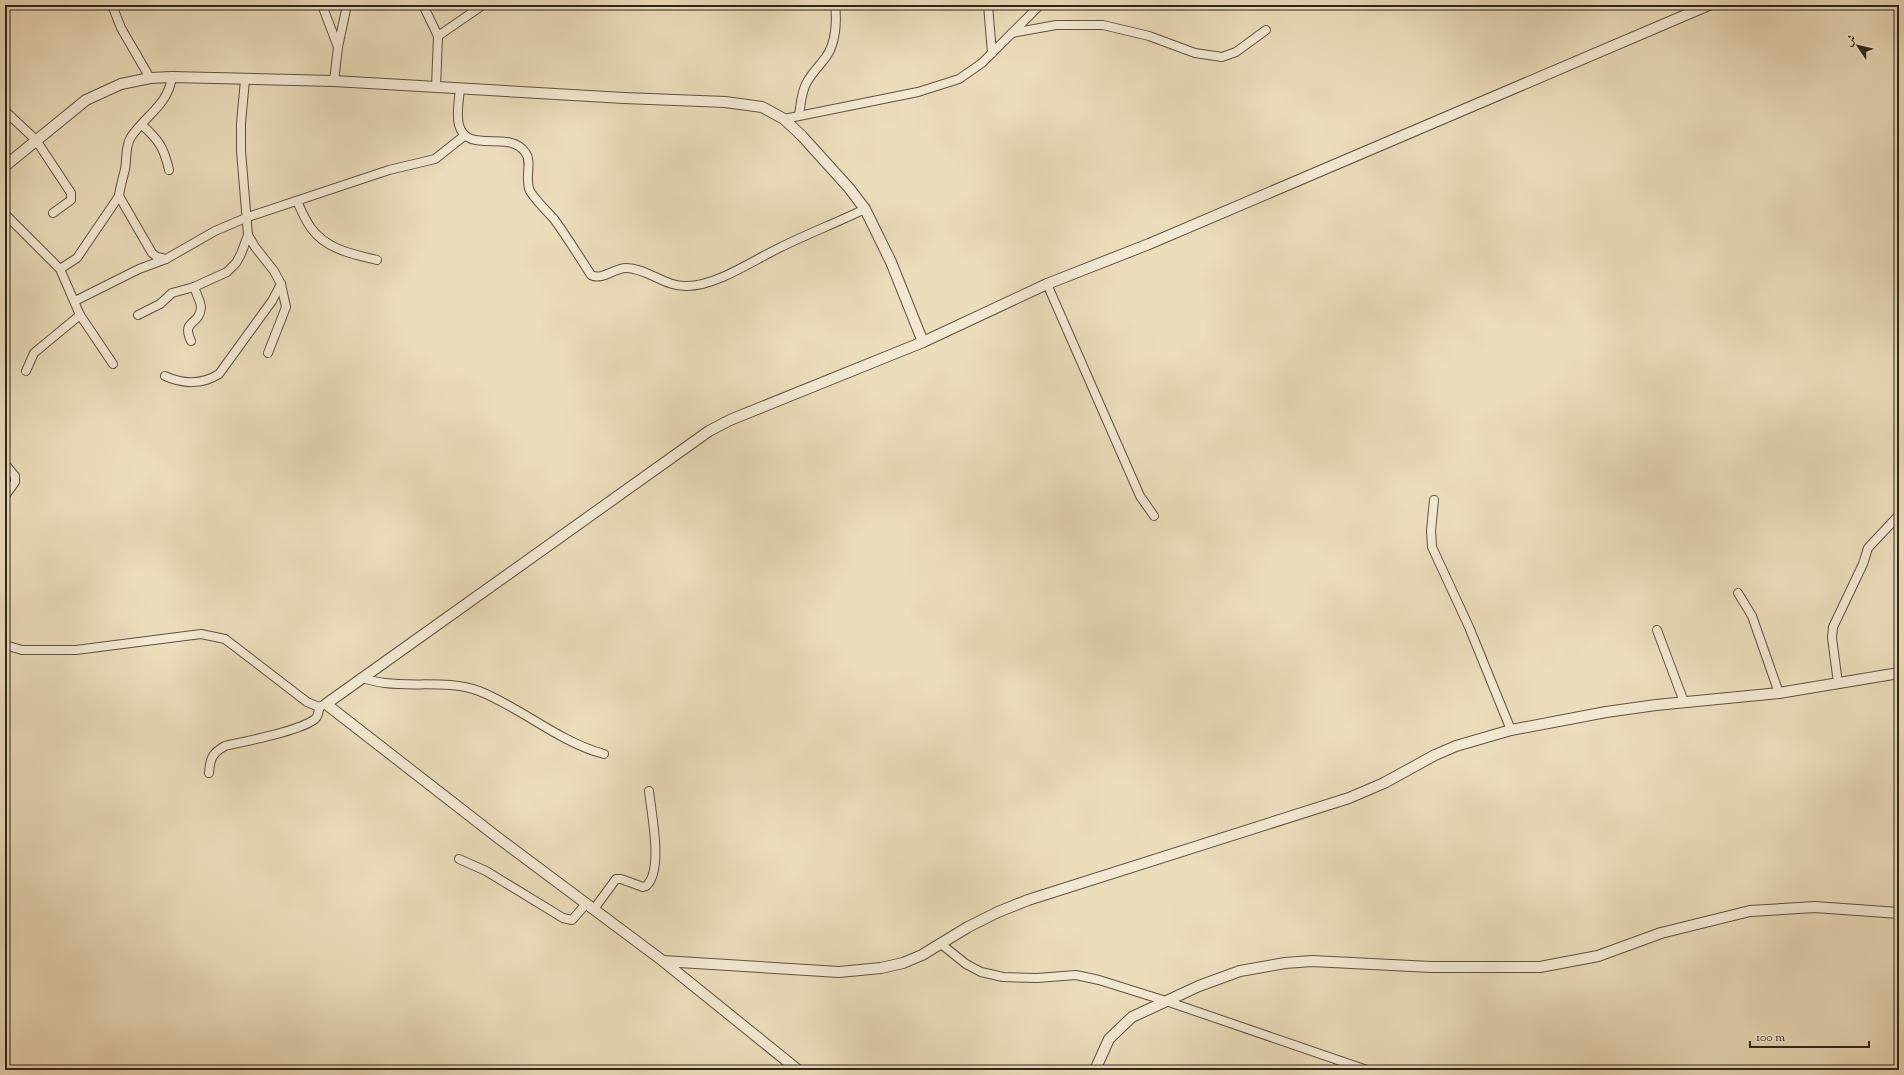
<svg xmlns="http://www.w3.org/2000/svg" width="1904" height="1075" font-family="'Sorts Mill Goudy',Amiri,serif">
<rect width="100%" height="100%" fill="#ebdcba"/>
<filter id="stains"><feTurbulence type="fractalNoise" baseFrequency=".005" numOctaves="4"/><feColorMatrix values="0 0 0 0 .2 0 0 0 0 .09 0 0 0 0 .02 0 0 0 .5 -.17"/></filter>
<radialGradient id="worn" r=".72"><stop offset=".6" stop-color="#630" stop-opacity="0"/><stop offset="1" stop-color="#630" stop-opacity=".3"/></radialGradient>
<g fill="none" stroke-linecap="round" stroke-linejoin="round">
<defs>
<g id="minor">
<polyline points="112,5 121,28 150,78"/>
<polyline points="322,5 338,47"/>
<polyline points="423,5 438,36 436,87"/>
<polyline points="988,5 992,53"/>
<polyline points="1012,33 1056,25 1103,25 1149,36 1195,53 1222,57 1236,52 1266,30"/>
<polyline points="438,36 483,5"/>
<path d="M172,77C168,105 146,115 131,137C125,146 127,159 125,169C123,178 120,187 119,196L152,253L157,257L166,259L215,231L248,217L389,170L435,159L464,136"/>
<polyline points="334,81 338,47 347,5"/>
<path d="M460,89C459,100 456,114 459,125C467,155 509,129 525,152C533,162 524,178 530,191C536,201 546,210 554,219C567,237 579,256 591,275C602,281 614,268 626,268C647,268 665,287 687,286C716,286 752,261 779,248C807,234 836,223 865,209"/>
<polyline points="5,111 36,140 71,193 71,200 53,213"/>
<path d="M799,115C801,104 801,92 807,82C812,73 820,65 826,57C836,43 837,21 835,5"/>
<polyline points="784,119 918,92 959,79 982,63 1040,5"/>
<path d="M142,125C159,140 164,148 169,170"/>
<path d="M297,201C301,210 305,220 311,228C327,250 353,254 377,260"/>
<polyline points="5,214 60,269 80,315 113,364"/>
<polyline points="60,269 77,258 119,196"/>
<polyline points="1047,284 1140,496 1154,516"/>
<polyline points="75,301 139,269 166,259"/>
<polyline points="138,315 160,304 172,293 194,287 227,272 236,263 241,254 248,235"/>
<path d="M191,341C181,320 199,326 201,308C201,302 196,293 194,287"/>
<polyline points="268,353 286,307 281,284"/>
<polyline points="26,371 34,353 80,315"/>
<path d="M165,376C182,384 202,385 219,374L272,301L281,284L274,271L255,247L248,235L241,151V123L245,80"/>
<polyline points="5,464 15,476 15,482 5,496"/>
<polyline points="1434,500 1431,531 1432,547 1469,627 1511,730"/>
<polyline points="1738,593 1752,616 1779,693"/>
<polyline points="1657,630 1684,702"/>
<polyline points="5,645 22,650 76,650 201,634 225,639 307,702 319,707 326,704"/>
<path d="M361,678C369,680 377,682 385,683C416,687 449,680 479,691C522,708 559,742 604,754"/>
<polyline points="1838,683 1832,638 1833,627 1863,564 1868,548 1899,515"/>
<path d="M209,773C210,759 212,753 225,746C246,741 300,731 315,719C318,716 319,712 319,707"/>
<polyline points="459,859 486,871 563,918 572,920 586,904"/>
<path d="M594,909L616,879H621L643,887L646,886C664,871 651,812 649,791"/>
<polyline points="941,944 966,964 981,972 1003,977 1037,978 1076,975 1099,980 1166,1001 1367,1070"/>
</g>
<g id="tertiary">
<polyline points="5,166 86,100 121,84 150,78 172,77 334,81 624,98 725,102 762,107 784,119 802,136 849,188 865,209 891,262 923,342 730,420 709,431 326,704 497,837 663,961 798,1070"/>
<polyline points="923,342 1047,284 1149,244 1709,5"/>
<polyline points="663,961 839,972 881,968 903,963 922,955 968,927 998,912 1028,900 1349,798 1384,783 1435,755 1456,746 1511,730 1606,712 1656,705 1779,693 1899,673"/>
<polyline points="1095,1070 1109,1039 1132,1017 1199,986 1240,971 1285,963 1312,961 1431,967 1540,967 1598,956 1661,933 1750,911 1815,907 1899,913"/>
</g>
</defs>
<use href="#minor" stroke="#5e5342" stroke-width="10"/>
<use href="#tertiary" stroke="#5e5342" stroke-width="12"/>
<use href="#minor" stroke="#f2e8d2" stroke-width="8"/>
<use href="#tertiary" stroke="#f2e8d2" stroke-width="10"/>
</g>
<rect width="1904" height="1075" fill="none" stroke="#ebdcba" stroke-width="20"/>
<rect x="6" y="6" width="1892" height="1063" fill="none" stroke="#2f251a" stroke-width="2"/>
<rect x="10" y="10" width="1884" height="1055" fill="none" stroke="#2f251a"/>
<g transform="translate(1858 46) rotate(305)" stroke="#f2e8d2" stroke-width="3" paint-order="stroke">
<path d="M0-3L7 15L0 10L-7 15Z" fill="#2f251a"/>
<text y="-6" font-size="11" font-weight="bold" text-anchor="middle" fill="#2f251a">ش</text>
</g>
<path d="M1750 1041v6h119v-6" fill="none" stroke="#2f251a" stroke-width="2"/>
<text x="1756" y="1041" font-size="12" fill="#2f251a" stroke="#f2e8d2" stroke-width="3" paint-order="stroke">100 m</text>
<rect width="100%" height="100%" filter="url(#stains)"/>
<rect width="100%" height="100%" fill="url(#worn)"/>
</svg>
